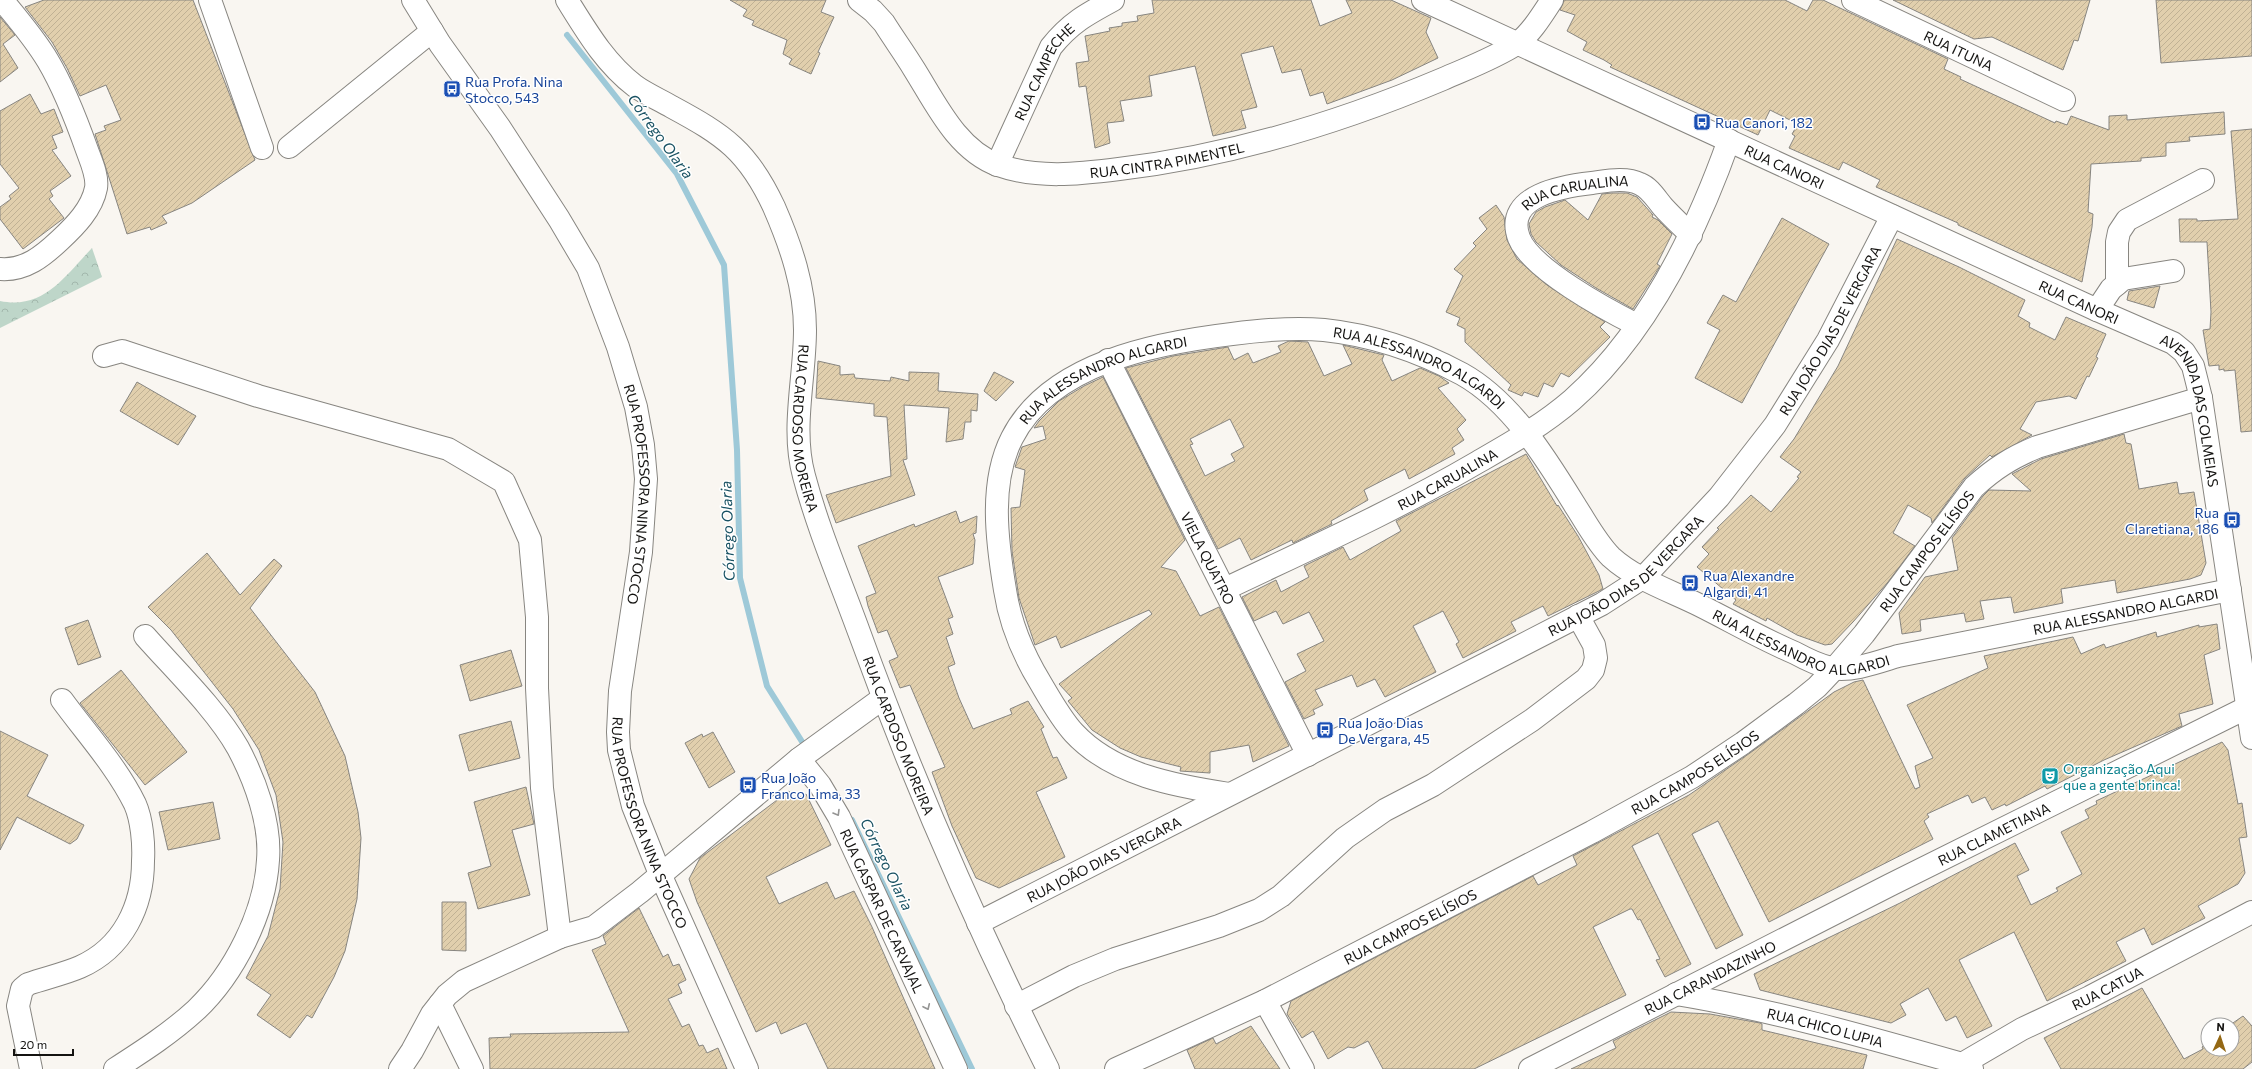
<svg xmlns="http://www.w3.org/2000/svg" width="2252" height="1069" font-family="Commissioner,sans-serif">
<defs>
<pattern id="forest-crowns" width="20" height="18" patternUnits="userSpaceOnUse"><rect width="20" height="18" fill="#bed6c9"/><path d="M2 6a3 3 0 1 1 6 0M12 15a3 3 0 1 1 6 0" fill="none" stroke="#a2b7ac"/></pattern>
<pattern id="building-hatch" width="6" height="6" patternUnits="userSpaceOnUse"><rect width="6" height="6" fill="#e1cfad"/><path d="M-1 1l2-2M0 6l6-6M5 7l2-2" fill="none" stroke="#c0b194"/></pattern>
</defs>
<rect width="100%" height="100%" fill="#f9f6f1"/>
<path fill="url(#forest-crowns)" d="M92,248L102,277L0,328V301C44,310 65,276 92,248Z"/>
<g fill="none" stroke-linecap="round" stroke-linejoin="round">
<g stroke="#9ec9d8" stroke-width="6">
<polyline points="567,35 677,174 724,265 737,450 740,578 767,686 806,748"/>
<polyline points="852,820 972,1069"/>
</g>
</g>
<g fill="url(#building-hatch)" stroke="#878580" fill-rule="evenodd">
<polygon points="44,0 193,0 255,160 192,203 162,216 167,223 151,230 150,227 127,234 95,134 106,130 104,126 121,120 106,85 80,96 67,68 52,42 25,7"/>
<polygon points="730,0 826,0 821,12 834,17 818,52 820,53 811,74 789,64 792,59 783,54 787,40 752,25 754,21 743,16 747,10"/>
<polygon points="1152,0 1311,0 1320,26 1352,13 1346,0 1391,0 1431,18 1426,32 1438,58 1392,80 1327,104 1323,92 1310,96 1301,69 1282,73 1273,46 1241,54 1257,107 1241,111 1246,128 1213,136 1195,66 1149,76 1152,96 1120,101 1124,121 1107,123 1110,143 1095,148 1086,86 1079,87 1076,63 1089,61 1085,36 1110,31 1109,28 1122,26 1122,23 1138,21 1137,16 1154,13"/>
<polygon points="1564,0 1785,0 1807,11 1813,0 1823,0 1948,59 1944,69 1961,77 1960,79 2055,123 2056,121 2067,125 2071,116 2109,130 2109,116 2127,115 2127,120 2224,112 2225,134 2189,137 2190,141 2166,143 2166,156 2141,158 2141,161 2091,164 2088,212 2093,214 2092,227 2082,282 1958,225 1958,223 1876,187 1880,180 1843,162 1839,170 1789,148 1795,136 1792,134 1798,124 1770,110 1758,135 1610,67 1612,65 1604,60 1583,50 1587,42 1567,31 1575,15 1560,10"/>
<polygon points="1893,0 2090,0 2078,41 2074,40 2063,70 1992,37 1974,39"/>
<polygon points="2156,0 2252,0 2252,56 2161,63"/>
<polygon points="0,17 15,35 3,44 18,68 0,82"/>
<polygon points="30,94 41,114 54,109 63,132 52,136 57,148 52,150 71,176 50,191 53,196 49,199 64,218 23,249 0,219 0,207 11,199 9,196 19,188 0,164 0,111"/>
<polygon points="2252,129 2252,431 2241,432 2235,370 2224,371 2224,369 2219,370 2219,365 2209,366 2203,330 2210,329 2211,312 2207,242 2180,242 2179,219 2197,219 2197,221 2238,219 2231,131"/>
<polygon points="1612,193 1627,193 1637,197 1653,215 1652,217 1658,220 1672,234 1657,264 1660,266 1633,309 1596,288 1561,265 1536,242 1531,234 1529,224 1536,212 1545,207 1565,200 1588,220 1602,194"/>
<polygon points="1496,205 1504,217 1507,240 1517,259 1547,285 1605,322 1600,327 1610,337 1569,377 1561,373 1553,387 1544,383 1538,397 1524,392 1522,396 1508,390 1511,385 1465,342 1465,329 1457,325 1460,318 1446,312 1463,276 1454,269 1476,246 1473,243 1487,229 1479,218"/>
<polygon points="1782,218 1829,244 1742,403 1695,378 1720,330 1707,323 1723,295 1736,302"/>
<polygon points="1897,239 1959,267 2025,300 2018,316 2030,323 2029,327 2055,340 2066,317 2106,334 2096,357 2098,358 2089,377 2087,376 2076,399 2069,396 2036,402 2020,429 2032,435 1992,457 1990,455 1964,479 1932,523 1931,518 1908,505 1893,533 1915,546 1888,582 1853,622 1832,644 1825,645 1797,635 1767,618 1766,621 1733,604 1736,600 1697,567 1709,554 1702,547 1719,529 1717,528 1751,495 1771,512 1799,478 1797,477 1801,472 1780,457 1794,439 1838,366"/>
<polygon points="2160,286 2154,308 2127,300 2129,291"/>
<path d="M1289,341L1308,342L1324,376L1352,364L1343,345L1384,355L1382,360L1392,381L1420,368L1439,376L1449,383L1438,388L1466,420L1457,429L1464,440L1452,448L1455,454L1409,479L1405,469L1364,490L1368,500L1331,521L1332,524L1293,543L1292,540L1251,560L1240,538L1218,549L1126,368L1173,356L1228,347L1234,360L1248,353L1253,363L1281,352L1278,346ZM1230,419L1244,447L1231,454L1235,461L1205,476L1190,445L1193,444L1190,439Z"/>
<polygon points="818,361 840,366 840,375 854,374 855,378 890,381 891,377 909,381 909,372 939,373 938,391 978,394 977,411 971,410 971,422 965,422 963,439 946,442 949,408 904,405 907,459 903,460 915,495 836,523 826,495 891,476 887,417 874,416 874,404 816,398"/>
<polygon points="994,372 1014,382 996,401 984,391"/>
<polygon points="1103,377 1185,540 1161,567 1176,571 1200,616 1219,607 1289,746 1253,762 1249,745 1210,752 1210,773 1180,771 1181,767 1141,757 1120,748 1092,730 1068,701 1072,698 1059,684 1152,614 1149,610 1061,648 1056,636 1035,645 1019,598 1012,551 1011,508 1020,507 1025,470 1015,467 1022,447 1046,439 1043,426 1034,428 1039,421 1059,401 1084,386"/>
<polygon points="137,382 196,416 178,445 120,411"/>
<polygon points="2124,434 2126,443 2131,444 2139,489 2177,482 2179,494 2194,492 2206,563 2201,575 2190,579 2117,593 2115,580 2061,589 2063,603 2014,613 2011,597 1980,601 1984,619 1966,622 1964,613 1920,620 1921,631 1902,634 1899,613 1925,577 1958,570 1952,538 1983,496 1989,490 2031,491 2012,474 2041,459"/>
<polygon points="1526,454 1557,506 1558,505 1578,536 1599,575 1603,589 1548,616 1543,606 1511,622 1516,631 1463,658 1456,644 1459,642 1443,611 1413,626 1436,672 1385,697 1375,679 1357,687 1352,675 1315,690 1323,705 1313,710 1315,714 1304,719 1285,682 1306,671 1297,654 1324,641 1309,612 1283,624 1276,611 1254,621 1242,597 1276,580 1281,592 1309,577 1304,566 1343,547 1350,560 1401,531 1396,521"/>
<polygon points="956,511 960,523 977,516 976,533 973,534 975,540 973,564 938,577 953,617 948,619 953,634 946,637 955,664 948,667 959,698 973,729 1012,714 1010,709 1028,701 1044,727 1041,729 1053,758 1057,757 1067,778 1036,792 1065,857 999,888 976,878 952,826 932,772 945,767 910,685 900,688 889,661 898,657 887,630 878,633 868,606 866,597 876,593 858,546 914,524 915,527"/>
<polygon points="207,553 240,595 274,559 282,566 250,608 315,692 345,756 358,812 361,838 357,899 345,951 334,977 312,1018 307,1015 290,1038 257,1015 271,995 246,978 268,936 280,889 283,842 276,795 259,750 233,709 171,630 148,607"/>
<polygon points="88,620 101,657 78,665 65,628"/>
<polygon points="2217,624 2220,649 2204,655 2213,704 2179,714 2182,726 2104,760 2047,789 2045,786 2006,806 2005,804 1992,810 1985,797 1972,803 1968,795 1927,814 1929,817 1924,821 1933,839 1769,922 1718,821 1692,834 1743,935 1716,949 1658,833 1632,846 1691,964 1665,977 1656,960 1660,959 1640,919 1638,920 1632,909 1630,909 1593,927 1626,995 1474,1069 1383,1069 1368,1041 1354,1048 1348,1047 1328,1059 1313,1031 1302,1038 1287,1014 1291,1001 1533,876 1538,885 1577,865 1573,856 1689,795 1750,753 1834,692 1854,682 1863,680 1915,789 1920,787 1915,766 1933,758 1907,705 1988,668 1984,656 2073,637 2081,654 2104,644 2106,648 2156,632 2157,637 2199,625 2199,627"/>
<polygon points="511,650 522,686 470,701 460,665"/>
<polygon points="121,670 187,752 145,785 80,703"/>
<polygon points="511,721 520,758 469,771 459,735"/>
<polygon points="0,731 48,755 27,796 84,825 77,839 70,844 17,817 0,850"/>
<polygon points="713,732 735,772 709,788 685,743 702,734 703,737"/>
<polygon points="2222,742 2228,750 2238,804 2242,803 2247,837 2239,838 2245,873 2238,884 2198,906 2205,918 2152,945 2144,928 2116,942 2126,961 2047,1001 2014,932 1959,960 1992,1026 1967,1038 1956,1016 1946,1021 1928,988 1900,1004 1906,1015 1891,1023 1760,990 1754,974 1900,903 2015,843 2029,870 2017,876 2031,905 2058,891 2056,888 2082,874 2061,832 2089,818 2085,810 2097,804 2096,801 2109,795"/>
<polygon points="526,787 534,824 512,830 530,895 478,909 468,873 491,866 474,802"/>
<polygon points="789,791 794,800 806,794 831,845 766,877 779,904 827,882 835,899 854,891 872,927 935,1069 828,1069 806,1023 781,1034 776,1022 756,1032 697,902 689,879 700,858"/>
<polygon points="213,802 220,839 168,850 159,812"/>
<polygon points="442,902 466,902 466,951 442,950"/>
<polygon points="639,908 663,957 668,954 673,966 679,964 686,980 678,984 682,993 668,999 682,1027 689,1024 699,1046 703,1045 707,1053 718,1048 727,1069 490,1069 489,1038 511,1037 510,1034 629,1032 592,950 606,944 603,936"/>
<polygon points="2142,988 2184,1059 2203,1049 2202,1047 2208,1042 2208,1049 2232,1049 2232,1025 2230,1025 2243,1016 2252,1026 2252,1062 2243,1069 2061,1069 2044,1038"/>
<polygon points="1671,1012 1710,1014 1760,1023 1762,1024 1762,1030 1867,1055 1863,1069 1571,1069 1616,1048 1613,1041"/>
<polygon points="1251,1026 1280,1069 1195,1069 1187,1050 1213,1038 1216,1044"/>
</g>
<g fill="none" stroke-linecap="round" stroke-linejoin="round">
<defs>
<g id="minor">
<polyline points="210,0 262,148"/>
<path id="s1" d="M413,0L440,44L500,128L559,219L588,268L618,347L636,407L643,445L646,479L641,552L620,691L618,732L619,750L633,806L660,874L747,1069"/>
<path id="s2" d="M567,0C587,32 605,63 635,86C646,94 660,100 672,107C724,135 748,151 774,207C791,246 805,287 805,330C805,378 791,429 804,476C818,529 840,580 859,632C913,781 977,927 1048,1069"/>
<path id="s3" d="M859,0L873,11L884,23C894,39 905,54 914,69C936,104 957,150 998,165C1037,179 1079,174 1119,169C1230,156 1341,122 1443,79C1468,68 1495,58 1518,43C1532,32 1542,15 1552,0"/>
<path id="s4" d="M1423,0L2097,310L2173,343L2184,352L2193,366L2201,398L2252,738"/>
<path id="s5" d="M1853,0L2064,100"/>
<polyline points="289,147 432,31"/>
<path id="s6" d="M997,165L1051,47C1070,23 1087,14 1113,0"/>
<path d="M0,269C25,271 43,256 60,240C75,226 92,209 96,188C98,176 91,161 87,150C76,119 64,88 48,61C35,39 18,19 2,0"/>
<polyline points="2117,284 2117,242 2119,232 2127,220 2203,180"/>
<polyline points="2097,310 2111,289 2123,279 2173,271"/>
<path id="s7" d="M1637,325C1607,310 1531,269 1519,238C1503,195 1565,186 1592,183C1607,181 1626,177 1640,184C1650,188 1656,199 1663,207C1672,217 1682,226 1691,235"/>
<polyline points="104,356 122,351 258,396 448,449 504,482 530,540 537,617 537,688 542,788 560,937"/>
<path id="s8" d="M1108,360L1308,755"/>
<path id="s9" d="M1225,589C1311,548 1396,510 1478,462C1511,443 1543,425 1572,400C1648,333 1696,233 1729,140"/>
<path id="s10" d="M799,759L820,785L839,817L956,1069"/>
<path id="s11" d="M1229,794C1176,786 1113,775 1074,733C1061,719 1050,699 1040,682C1023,654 1010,623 1005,590C997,542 989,483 1012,438C1050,363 1156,343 1232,334C1262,330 1293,327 1324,330C1372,335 1419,351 1462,374C1512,402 1547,460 1576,507C1587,524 1597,543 1611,557C1635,579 1671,591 1699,605C1731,621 1762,639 1795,653C1806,659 1818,665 1831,668C1852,672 1878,662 1898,656L2230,590"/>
<path id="s12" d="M978,923L1505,654L1602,604L1644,577L1719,497L1775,425L1828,340L1892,216"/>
<path id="s13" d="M1676,994C1773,1010 1867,1037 1962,1064L1972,1069"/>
<polyline points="1265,1001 1303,1069"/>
<polyline points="440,1004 472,1069"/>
<polyline points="1016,1006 1074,976 1115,959 1219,926 1259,910 1281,896 1345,838 1385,810 1433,785 1532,720 1586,679 1593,670 1596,658 1594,645 1578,616"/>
<path id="s14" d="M1962,1064L2022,1029L2090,997L2252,912"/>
<path d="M31,1069L18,1006L22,989L28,984C45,978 64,974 80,967C123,948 143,906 143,861C144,844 142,820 135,804C117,767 86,733 62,700"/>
<path d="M115,1069C143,1051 171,1033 196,1010C234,974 265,913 268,860C271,823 255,780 238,748C216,709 174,669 145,636"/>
<polyline points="400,1069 412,1051 432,1014 447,995 464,981 560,937 594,927 640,892 799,759 883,698"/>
<path id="s15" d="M1116,1069L1265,1001L1592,832L1692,777L1743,743L1796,704L1817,687L1834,669L1864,634L1974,487C1995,468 2011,458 2037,447L2201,398"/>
<path id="s16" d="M1530,1069L1890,885L2248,707"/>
</g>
</defs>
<use href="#minor" stroke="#888681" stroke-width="24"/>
<use href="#minor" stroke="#fff" stroke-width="22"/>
</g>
<defs><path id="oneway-chevron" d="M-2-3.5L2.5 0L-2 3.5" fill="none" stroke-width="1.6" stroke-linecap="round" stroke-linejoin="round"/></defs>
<g stroke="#959594">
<use href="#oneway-chevron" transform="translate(837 813) rotate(59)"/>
<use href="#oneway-chevron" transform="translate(927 1007) rotate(65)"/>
</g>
<defs>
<symbol id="bus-square" viewBox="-11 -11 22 22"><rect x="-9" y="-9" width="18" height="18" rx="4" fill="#1a4fb4" stroke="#fff"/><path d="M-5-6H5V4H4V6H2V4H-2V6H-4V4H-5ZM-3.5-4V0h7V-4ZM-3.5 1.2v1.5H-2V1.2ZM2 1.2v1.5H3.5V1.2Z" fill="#fff"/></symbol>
<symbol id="theatre-square" viewBox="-11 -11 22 22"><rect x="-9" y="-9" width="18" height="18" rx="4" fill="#0f9aa8" stroke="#fff"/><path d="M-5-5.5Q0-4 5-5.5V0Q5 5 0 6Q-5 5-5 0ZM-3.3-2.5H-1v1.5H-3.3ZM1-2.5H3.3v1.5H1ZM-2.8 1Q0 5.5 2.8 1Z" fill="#fff"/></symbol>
</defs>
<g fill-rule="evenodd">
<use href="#bus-square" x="442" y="79" width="20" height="20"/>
<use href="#bus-square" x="1692" y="112" width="20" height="20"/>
<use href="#bus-square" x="2222" y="510" width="20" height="20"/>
<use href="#bus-square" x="1680" y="573" width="20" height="20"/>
<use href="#bus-square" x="1315" y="720" width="20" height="20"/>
<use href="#theatre-square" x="2040" y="766" width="20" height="20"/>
<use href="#bus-square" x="738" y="775" width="20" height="20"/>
</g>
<g text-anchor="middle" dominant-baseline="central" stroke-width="3" stroke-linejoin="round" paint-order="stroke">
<g font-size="14" fill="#141311" stroke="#fff">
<text stroke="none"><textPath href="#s5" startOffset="117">RUA ITUNA</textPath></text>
<text stroke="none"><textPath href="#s6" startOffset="105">RUA CAMPECHE</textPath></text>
<text stroke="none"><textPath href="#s3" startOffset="390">RUA CINTRA PIMENTEL</textPath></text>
<text stroke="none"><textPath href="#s4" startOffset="398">RUA CANORI</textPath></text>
<text stroke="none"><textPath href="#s7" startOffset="237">RUA CARUALINA</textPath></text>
<text stroke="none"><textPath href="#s4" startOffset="722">RUA CANORI</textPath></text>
<text stroke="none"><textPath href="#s12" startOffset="1061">RUA JOÃO DIAS DE VERGARA</textPath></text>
<text stroke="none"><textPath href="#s11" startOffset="934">RUA ALESSANDRO ALGARDI</textPath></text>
<text stroke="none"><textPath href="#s11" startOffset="598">RUA ALESSANDRO ALGARDI</textPath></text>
<text stroke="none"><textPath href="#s4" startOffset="895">AVENIDA DAS COLMEIAS</textPath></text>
<text stroke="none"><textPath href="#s2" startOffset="526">RUA CARDOSO MOREIRA</textPath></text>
<text stroke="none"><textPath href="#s9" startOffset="248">RUA CARUALINA</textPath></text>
<text stroke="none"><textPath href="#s1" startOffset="555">RUA PROFESSORA NINA STOCCO</textPath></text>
<text stroke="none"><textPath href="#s15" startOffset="975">RUA CAMPOS ELÍSIOS</textPath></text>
<text stroke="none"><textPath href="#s8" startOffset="222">VIELA QUATRO</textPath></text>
<text stroke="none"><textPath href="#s12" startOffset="737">RUA JOÃO DIAS DE VERGARA</textPath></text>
<text stroke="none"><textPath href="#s11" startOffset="1762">RUA ALESSANDRO ALGARDI</textPath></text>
<text stroke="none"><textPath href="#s11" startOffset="1426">RUA ALESSANDRO ALGARDI</textPath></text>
<text stroke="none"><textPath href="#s2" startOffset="850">RUA CARDOSO MOREIRA</textPath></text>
<text stroke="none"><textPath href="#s15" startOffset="651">RUA CAMPOS ELÍSIOS</textPath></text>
<text stroke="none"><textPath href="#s1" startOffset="891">RUA PROFESSORA NINA STOCCO</textPath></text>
<text stroke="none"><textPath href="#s16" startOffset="520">RUA CLAMETIANA</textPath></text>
<text stroke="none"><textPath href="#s12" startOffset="141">RUA JOÃO DIAS VERGARA</textPath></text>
<text stroke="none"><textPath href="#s10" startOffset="174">RUA GASPAR DE CARVAJAL</textPath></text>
<text stroke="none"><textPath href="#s15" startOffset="327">RUA CAMPOS ELÍSIOS</textPath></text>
<text stroke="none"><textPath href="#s16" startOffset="202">RUA CARANDAZINHO</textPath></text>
<text stroke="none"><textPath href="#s14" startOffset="164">RUA CATUA</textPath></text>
<text stroke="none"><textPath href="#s13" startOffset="153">RUA CHICO LUPIA</textPath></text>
</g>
<g font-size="14" fill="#164399" stroke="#fff" text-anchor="start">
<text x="465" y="81">Rua Profa. Nina<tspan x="465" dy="16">Stocco, 543</tspan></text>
<text x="1715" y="122">Rua Canori, 182</text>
<text x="2219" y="512" text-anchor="end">Rua<tspan x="2219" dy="16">Claretiana, 186</tspan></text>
<text x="1703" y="575">Rua Alexandre<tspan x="1703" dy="16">Algardi, 41</tspan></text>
<text x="1338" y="722">Rua João Dias<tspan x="1338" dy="16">De Vergara, 45</tspan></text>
<text x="761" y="777">Rua João<tspan x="761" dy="16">Franco Lima, 33</tspan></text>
</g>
<g font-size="14" fill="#0d838f" stroke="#fff" text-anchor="start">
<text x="2063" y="768">Organização Aqui<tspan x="2063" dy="16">que a gente brinca!</tspan></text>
</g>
<g font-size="15" font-style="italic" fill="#195263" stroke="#fff">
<text transform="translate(661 136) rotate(54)">Córrego Olaria</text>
<text transform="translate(727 531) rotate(-92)">Córrego Olaria</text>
<text transform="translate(887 864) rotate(64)">Córrego Olaria</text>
</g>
</g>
<g transform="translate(2220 1037) rotate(3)"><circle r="19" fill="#ffffff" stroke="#a1a1a0"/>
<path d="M0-3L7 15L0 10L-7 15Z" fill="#946814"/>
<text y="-6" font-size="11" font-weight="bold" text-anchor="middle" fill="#141311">N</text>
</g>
<path d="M14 1049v6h59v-6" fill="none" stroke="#141311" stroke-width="2"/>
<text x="20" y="1049" font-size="12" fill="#141311" stroke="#ffffff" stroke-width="3" paint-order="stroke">20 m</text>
</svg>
